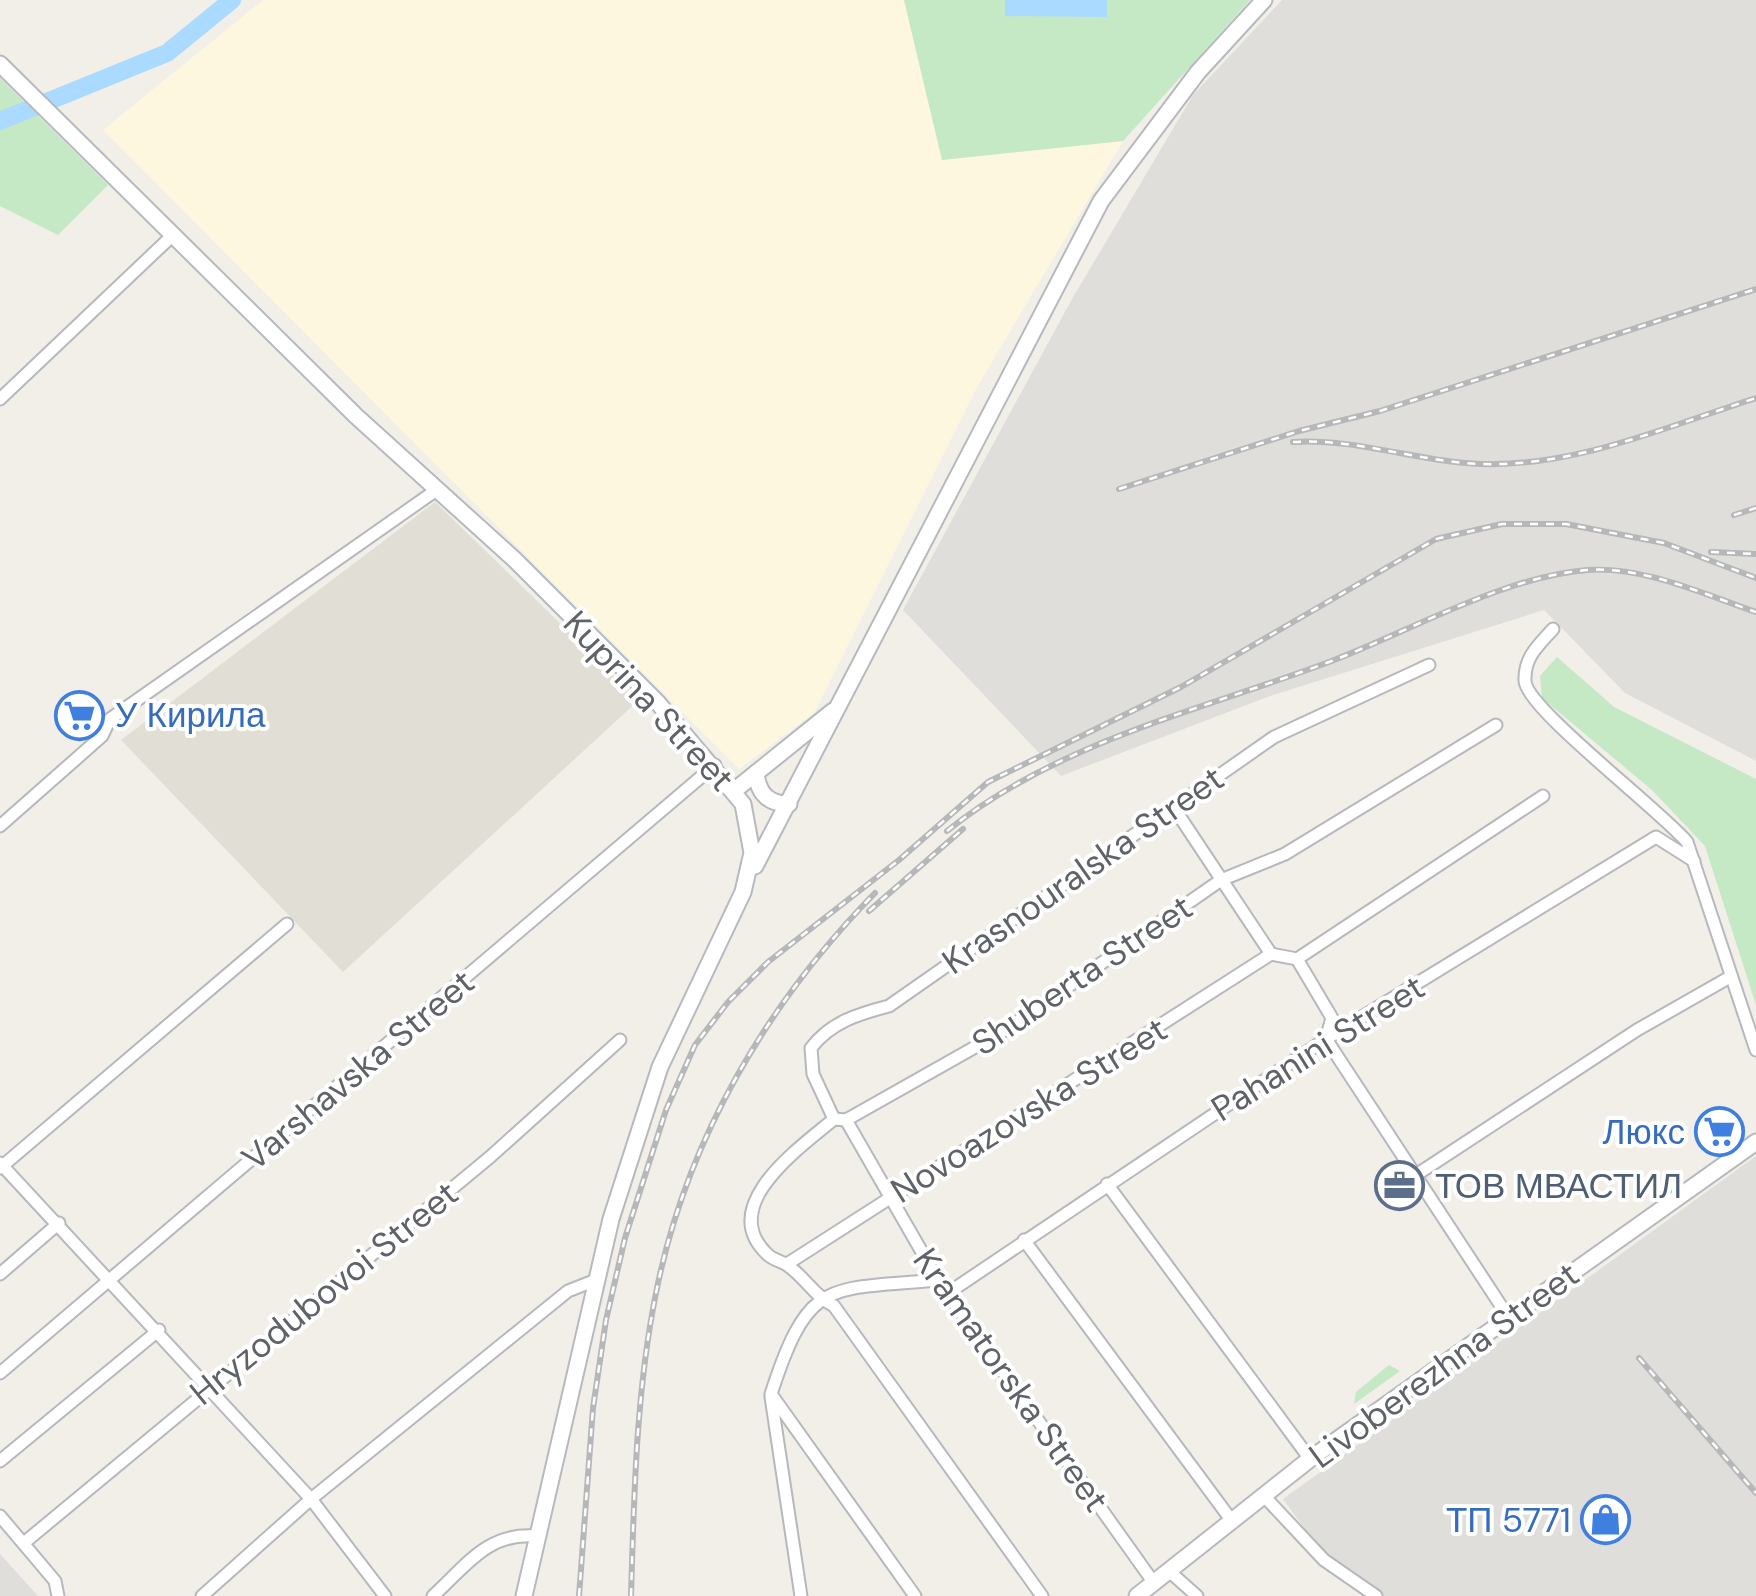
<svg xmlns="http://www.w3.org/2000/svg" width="1756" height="1596" font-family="'DM Sans',sans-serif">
<rect width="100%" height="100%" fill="#f1efe8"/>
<polygon fill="#fef7e0" points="263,0 904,0 942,160 1123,141 977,387 814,713 739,769 103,130"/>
<g fill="#e0deda">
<polygon points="1282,0 1756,0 1756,761 1625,693 1544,610 1270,696 1061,776 903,610 1072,299 1193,95"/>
<polygon points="1756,1156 1756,1596 1372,1596 1332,1566 1283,1499"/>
<polygon points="0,1554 38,1596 0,1596"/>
</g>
<polygon fill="#e1ded6" points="435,502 639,700 343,972 121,740"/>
<g fill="#c5e8c5">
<polygon points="904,0 1250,0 1123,141 942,160"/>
<polygon points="0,78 108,185 58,235 0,206"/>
<polygon points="1557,657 1614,707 1756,779 1756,1005 1705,846 1652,790 1542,698 1540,676"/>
<polygon points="1389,1365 1400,1371 1354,1404 1356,1392"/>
</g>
<polygon fill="#aadaff" points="1005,0 1107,0 1107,17 1005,16"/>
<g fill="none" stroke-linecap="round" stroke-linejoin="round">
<polyline stroke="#aadaff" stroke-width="18" points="0,121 167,53 232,0"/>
<defs>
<g id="street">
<polyline points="0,399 174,234"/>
<path d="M1553,629C1538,646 1524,657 1525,681C1526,708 1660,810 1687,842L1756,1050"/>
<polyline points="1174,808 1271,954 1297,959 1332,1018 1326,1039 1509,1318"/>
<polyline points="0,826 102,736 110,719 435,491"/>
<polyline points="1297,959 1543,796"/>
<path d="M834,1119L813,1074L811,1048C831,1022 858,1014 889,1006L1274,737L1429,665"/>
<polyline points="846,1120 938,1280 1154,1583"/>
<polyline points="0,1163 311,1499 385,1596"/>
<polyline points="0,1168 287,924"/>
<polyline points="1413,1177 1637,1030 1730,977"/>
<polyline points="1107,1184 1310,1459"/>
<polyline points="1024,1240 1232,1521"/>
<polyline points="787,1264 1271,954"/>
<polyline points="0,1274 59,1223"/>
<polyline points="948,1293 1326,1039 1656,837 1694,861"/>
<polyline points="0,1373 715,765"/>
<polyline points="771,1397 801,1596"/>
<polyline points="0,1461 159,1330"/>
<polyline points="1264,1496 1324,1560 1376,1596"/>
<polyline points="0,1516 55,1581 58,1596"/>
<polyline points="25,1542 490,1157 620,1040"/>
<polyline points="1169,1571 1197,1596"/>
<polyline points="202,1596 311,1499 568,1291 596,1280"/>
<path d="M433,1596C467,1565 488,1532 536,1536"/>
<path d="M915,1596L771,1394C809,1277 827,1290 938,1280"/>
<path d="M1042,1596L834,1306C814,1296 805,1277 787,1265C781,1261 773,1260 767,1254C716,1205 801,1147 834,1119L846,1120L1007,1029L1221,880L1285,854L1496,725"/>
</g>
<g id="secondary">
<polyline points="0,64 356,416 515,560 658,703 743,804 752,853 743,892 660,1067 611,1219 524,1596"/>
<path d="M756,773C758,794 769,804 789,804"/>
<polyline points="735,790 833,711"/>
<polyline points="755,866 1101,201 1198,72 1264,0"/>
<polyline points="1137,1596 1310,1459 1756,1142"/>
</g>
</defs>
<use href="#street" stroke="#b5b8bc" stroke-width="15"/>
<use href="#secondary" stroke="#b6babf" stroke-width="19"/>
<use href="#street" stroke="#fff" stroke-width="11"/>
<use href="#secondary" stroke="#fff" stroke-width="15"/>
<defs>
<g id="rail">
<path d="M1293,442C1357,438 1418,462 1482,464C1576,467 1668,426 1756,398"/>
<polyline points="1119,489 1299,431 1380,411 1756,289"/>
<polyline points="1734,515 1756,508"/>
<polyline points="1711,552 1756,554"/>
<path d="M947,831C1058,742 1198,711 1329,662C1409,632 1502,577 1587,570C1644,566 1703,594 1756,612"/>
<polyline points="869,911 963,829"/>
<polyline points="1639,1358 1756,1493"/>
<polyline points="579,1596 593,1408 606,1320 625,1238 666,1110 695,1045 728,1002 768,962 899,860 988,782 1181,687 1436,539 1502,524 1566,524 1664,543 1756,578"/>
<path d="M631,1596C634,1496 636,1392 656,1293C686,1141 767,1003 875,893"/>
</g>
</defs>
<use href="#rail" stroke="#b6b7b8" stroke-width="6"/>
<use href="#rail" stroke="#fff" stroke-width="2.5" stroke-dasharray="8" stroke-linecap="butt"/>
</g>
<defs>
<symbol id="supermarket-ring" viewBox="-11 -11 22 22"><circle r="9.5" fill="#fff" stroke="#3f7fe0" stroke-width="1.5"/><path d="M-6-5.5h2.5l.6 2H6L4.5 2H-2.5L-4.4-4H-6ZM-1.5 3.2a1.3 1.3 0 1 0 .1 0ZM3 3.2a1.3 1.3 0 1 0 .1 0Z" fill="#3f7fe0"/></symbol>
<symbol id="office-ring" viewBox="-11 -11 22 22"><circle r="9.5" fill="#fff" stroke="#5c6f8a" stroke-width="1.5"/><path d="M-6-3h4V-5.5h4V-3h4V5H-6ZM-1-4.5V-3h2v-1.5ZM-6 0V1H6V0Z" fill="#5c6f8a"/></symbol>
<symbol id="shop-ring" viewBox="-11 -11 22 22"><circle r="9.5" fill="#fff" stroke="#3f7fe0" stroke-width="1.5"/><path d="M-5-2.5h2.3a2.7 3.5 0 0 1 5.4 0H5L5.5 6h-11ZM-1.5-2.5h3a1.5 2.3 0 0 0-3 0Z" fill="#3f7fe0"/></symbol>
</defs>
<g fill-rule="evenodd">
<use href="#supermarket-ring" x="52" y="688" width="55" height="55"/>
<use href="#supermarket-ring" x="1692" y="1104" width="55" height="55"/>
<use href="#office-ring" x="1372" y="1158" width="55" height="55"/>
<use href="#shop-ring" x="1578" y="1492" width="55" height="55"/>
</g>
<g text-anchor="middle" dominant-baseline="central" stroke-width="8" stroke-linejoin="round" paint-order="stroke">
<g font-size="35" fill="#5f6368" stroke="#fff">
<text transform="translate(649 701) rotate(47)">Kuprina Street</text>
<text transform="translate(1083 870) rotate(-35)">Krasnouralska Street</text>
<text transform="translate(1082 975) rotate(-34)">Shuberta Street</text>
<text transform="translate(1318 1048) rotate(-32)">Pahanini Street</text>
<text transform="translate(358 1070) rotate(-40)">Varshavska Street</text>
<text transform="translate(1029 1110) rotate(-32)">Novoazovska Street</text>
<text transform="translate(324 1293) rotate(-39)">Hryzodubovoi Street</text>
<text transform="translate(1444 1365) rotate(-36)">Livoberezhna Street</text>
<text transform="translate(1011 1380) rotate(55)">Kramatorska Street</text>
</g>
<g font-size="35" fill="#366cbe" stroke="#fff" text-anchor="end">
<text x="115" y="715" text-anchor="start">У Кирила</text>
<text x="1685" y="1132">Люкс</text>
<text x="1571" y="1520">ТП 5771</text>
</g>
<g font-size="35" fill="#4e5e75" stroke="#fff" text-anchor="start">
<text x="1435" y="1186">ТОВ МВАСТИЛ</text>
</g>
</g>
</svg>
